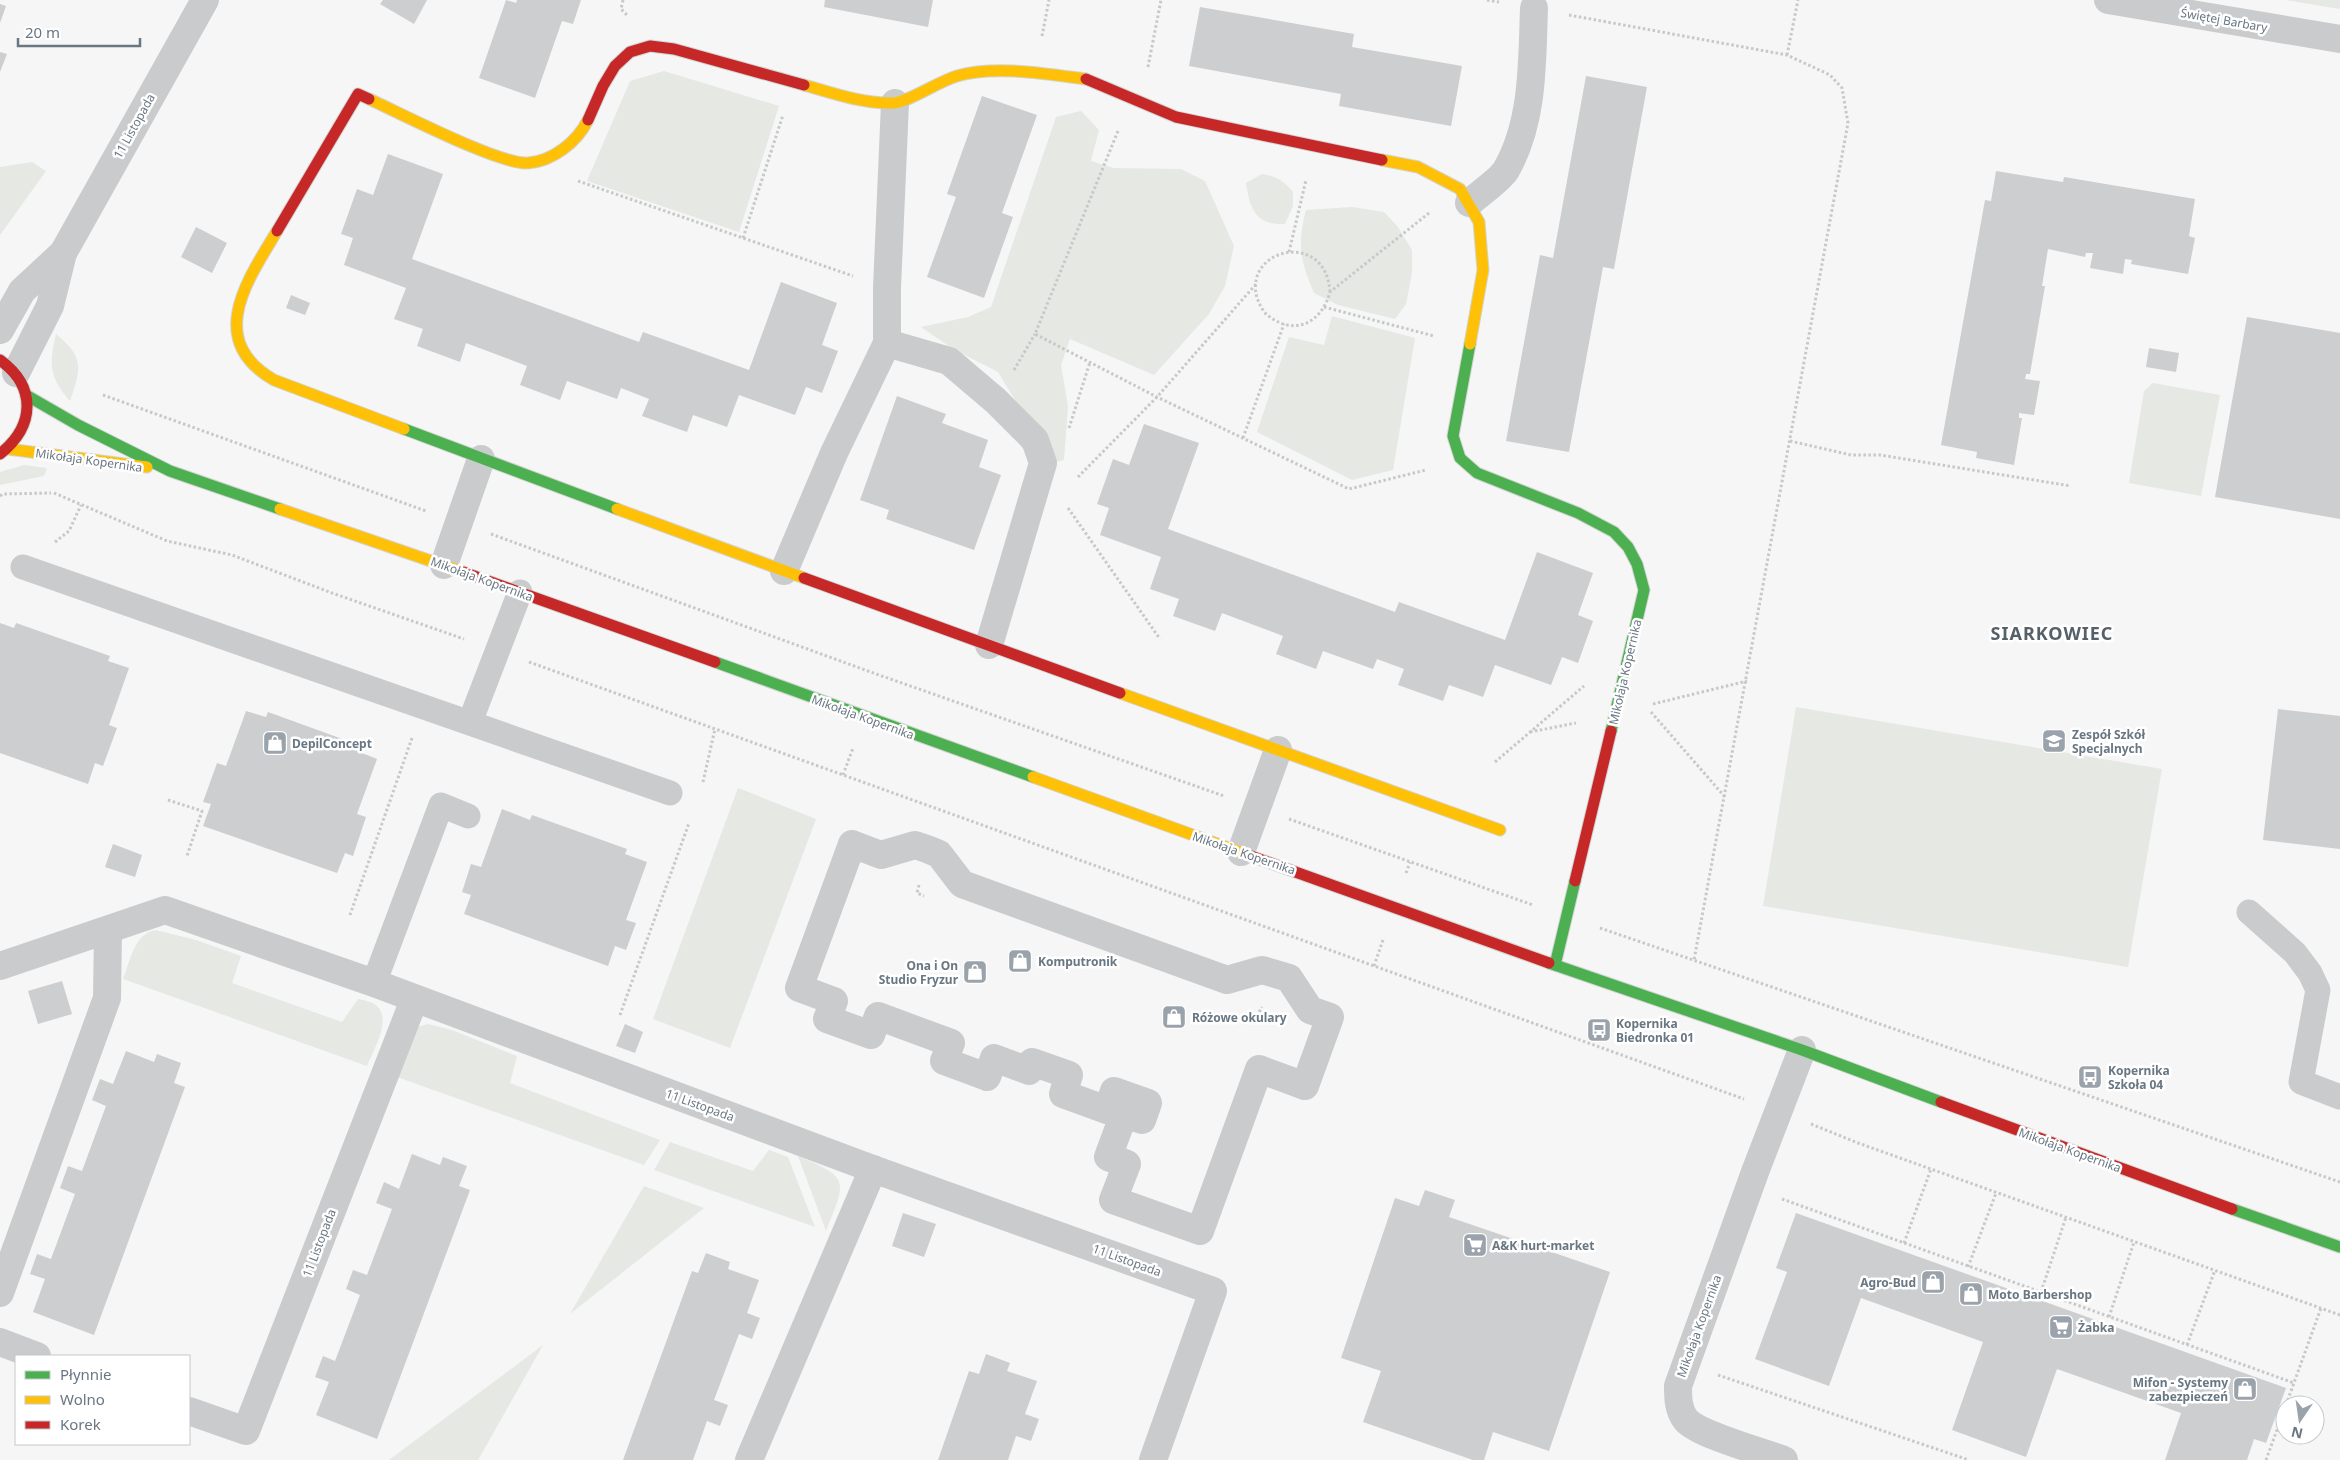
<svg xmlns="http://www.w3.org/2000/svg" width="2340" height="1460" font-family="'Noto Sans',sans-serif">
<rect width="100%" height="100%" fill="#f6f6f6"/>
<g fill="#e5e8e3">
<polygon points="2286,0 2340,0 2340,9"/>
<polygon points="664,71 779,106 739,232 587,181 630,81"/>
<polygon points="1081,111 1099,130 1091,161 1114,168 1181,169 1205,181 1234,246 1225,286 1209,314 1154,375 1070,339 1061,365 1068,406 1064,460 1038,466 1021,446 1024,415 998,372 953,349 921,327 968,317 991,307 1056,117"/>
<polygon points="32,162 46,171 0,235 0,167"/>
<path d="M1262,174C1276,176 1284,181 1293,192V206L1285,224C1255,225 1250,209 1246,183Z"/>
<path d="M1352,207L1384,212L1398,227L1412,250V273L1406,304L1395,319L1338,305L1314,293C1300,260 1297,245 1306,210Z"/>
<polygon points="1332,316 1415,338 1393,470 1352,480 1257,432 1289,337 1324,345"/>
<path d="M56,334C85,358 81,369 70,401C49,377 49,364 56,334Z"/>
<polygon points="2153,383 2220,395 2201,496 2129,483 2144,391"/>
<polygon points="24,465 47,468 44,476 0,485 0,472"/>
<polygon points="1796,707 2162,769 2128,967 1763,906"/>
<polygon points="738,788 816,819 730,1048 653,1019"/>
<path d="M156,930L196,940L241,956L232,983L342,1022L358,999C364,1000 372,1002 377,1006C392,1020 373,1051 367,1066L123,979C130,962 134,933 156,930Z"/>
<polygon points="428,1024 452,1030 517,1056 510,1083 660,1140 644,1165 397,1077 417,1027"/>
<polygon points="670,1142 753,1171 769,1150 788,1157 815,1227 654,1170"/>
<path d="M798,1156C851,1178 846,1181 826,1231Z"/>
<polygon points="644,1186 704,1208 570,1314"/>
<polygon points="543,1345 478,1460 389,1460"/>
</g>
<g fill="#cdcecf">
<polygon points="383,0 427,0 414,24 380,4"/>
<polygon points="506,0 516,3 517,0 581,0 573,24 562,21 535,98 479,78"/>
<polygon points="825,0 933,0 928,27 824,7"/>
<polygon points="0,4 6,6 0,23"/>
<polygon points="1200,7 1354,34 1352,47 1462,66 1451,126 1339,106 1341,94 1189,66"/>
<polygon points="0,52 7,54 0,72"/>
<polygon points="1586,76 1647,87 1614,269 1603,267 1569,452 1506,441 1540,255 1553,258"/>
<polygon points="982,96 1037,115 1002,213 1013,217 984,298 927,277 956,197 947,194"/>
<polygon points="388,154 443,174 412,259 639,342 643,332 749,370 781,282 837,303 822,345 838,351 822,393 806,387 795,415 739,395 727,427 693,415 687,432 642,416 649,399 621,388 617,399 567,381 560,400 520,385 527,366 466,343 460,362 417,346 423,329 394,319 406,288 344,265 353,238 341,234 357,189 373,195"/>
<polygon points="1996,171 2063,182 2064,177 2195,199 2189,236 2195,238 2188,274 2131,264 2132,260 2125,259 2123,274 2090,268 2093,253 2086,253 2085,257 2048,249 2042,286 2045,286 2030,374 2026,374 2025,379 2040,381 2034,415 2019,413 2019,418 2022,418 2014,465 1976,458 1977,452 1941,445 1985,200 1991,201"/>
<polygon points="196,227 227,243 212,273 181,257"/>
<polygon points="291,295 310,303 305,315 286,308"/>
<polygon points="2247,317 2340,333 2340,519 2215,497"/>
<polygon points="2149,348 2179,353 2176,372 2146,367"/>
<polygon points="897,396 946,414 942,423 988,440 979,467 1001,475 974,550 886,519 889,510 860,500"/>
<polygon points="1144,424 1199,443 1168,529 1395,612 1399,602 1505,640 1537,552 1593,573 1578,615 1593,621 1578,663 1562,657 1551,685 1495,665 1483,697 1449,685 1443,701 1398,685 1404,669 1377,659 1373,669 1323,651 1316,669 1276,654 1283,636 1222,613 1215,631 1173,616 1179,599 1150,589 1161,557 1100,535 1109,508 1097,504 1113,459 1129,465"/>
<polygon points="0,623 14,628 16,623 110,656 108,661 129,668 109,725 117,728 103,766 95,763 88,784 0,753"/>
<polygon points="2278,709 2340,716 2340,849 2263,840"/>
<polygon points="246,711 266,717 268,712 359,745 357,751 377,759 357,814 366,817 353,856 345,853 337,873 203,826 211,804 203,802 217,763 226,766"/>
<polygon points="502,809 530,820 532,815 627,849 625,854 647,862 626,920 636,923 626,950 615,946 608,966 464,914 471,895 462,892 471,864 481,867"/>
<polygon points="113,844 142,855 135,877 105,867"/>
<polygon points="62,981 72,1014 38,1024 28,991"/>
<polygon points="625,1024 643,1032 635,1053 616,1046"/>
<polygon points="126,1051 154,1062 157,1054 181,1063 174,1083 185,1087 94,1335 33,1312 45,1279 30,1274 37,1254 51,1259 75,1194 60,1188 68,1166 82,1171 106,1106 92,1100 100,1079 113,1084"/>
<polygon points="412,1154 440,1165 443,1157 467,1166 459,1186 470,1190 377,1439 316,1415 329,1382 315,1377 323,1356 335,1361 360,1295 346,1289 353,1270 367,1275 392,1209 376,1203 384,1182 399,1189"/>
<polygon points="1425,1190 1455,1200 1449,1217 1610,1272 1549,1451 1493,1432 1484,1460 1473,1460 1363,1422 1381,1371 1341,1358 1395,1198 1419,1206"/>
<polygon points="903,1213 936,1224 924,1257 892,1246"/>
<polygon points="1796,1213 2286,1388 2266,1443 2254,1439 2247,1460 2165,1460 2181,1413 2057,1369 2026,1457 1952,1430 1983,1342 1861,1298 1829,1386 1755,1359 1787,1272 1776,1268"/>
<polygon points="706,1253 730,1262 728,1269 759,1280 747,1313 760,1318 752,1339 739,1334 714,1400 728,1405 720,1426 707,1421 693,1460 623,1460 692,1271 698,1273"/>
<polygon points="986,1354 1010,1363 1007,1371 1037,1381 1025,1414 1039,1419 1031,1441 1016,1436 1008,1460 938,1460 969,1371 979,1374"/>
</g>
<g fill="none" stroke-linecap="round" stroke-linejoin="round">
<defs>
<g id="fast">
<polyline points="1470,344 1453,436 1460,458 1477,473 1578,513 1614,532 1628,547 1637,564 1644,590 1611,731"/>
<polyline points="26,395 78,425 170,471 280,509"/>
<polyline points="404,429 617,509"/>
<polyline points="715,662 1033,777"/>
<polyline points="1549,963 1802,1050 1941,1102"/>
<polyline points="1555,965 1575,881"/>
<polyline points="2232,1209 2340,1247"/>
</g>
<g id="slow">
<path d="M804,85C832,93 863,104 893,103C909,102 939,81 957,76C995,65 1047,74 1086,79"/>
<path d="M369,99C400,113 500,165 528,163C553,161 577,142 588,120"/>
<polyline points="1382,160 1418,167 1460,189 1479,222 1483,270 1470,344"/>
<path d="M277,231C247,281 205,340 274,380L404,429"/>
<polyline points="8,449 147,467"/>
<polyline points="280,509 463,572"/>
<polyline points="617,509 804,578"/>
<polyline points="1120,693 1500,830"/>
<polyline points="1033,777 1248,855"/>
</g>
<g id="jam">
<polyline points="1086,79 1176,117 1382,160"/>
<polyline points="588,120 603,86 615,66 630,52 650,46 674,49 804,85"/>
<polyline points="277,231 358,94 369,99"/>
<path d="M0,360C37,387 35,426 0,454"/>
<polyline points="463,572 715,662"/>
<polyline points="804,578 1120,693"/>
<polyline points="1248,855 1549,963"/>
<polyline points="1575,881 1611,731"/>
<polyline points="1941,1102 2232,1209"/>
</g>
</defs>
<use href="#fast" stroke="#d3d4d4" stroke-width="13"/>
<use href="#slow" stroke="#d3d4d4" stroke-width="13"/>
<use href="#jam" stroke="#d3d4d4" stroke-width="13"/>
<g stroke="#c7c8c9" stroke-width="3" stroke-dasharray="2.5 2.5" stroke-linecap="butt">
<polyline points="623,0 621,9 628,16"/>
<polyline points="1487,0 1499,2"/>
<polyline points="1569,15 1787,55 1830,75 1842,88 1848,123 1694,960"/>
<polyline points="1042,36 1049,0"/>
<polyline points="1787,55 1798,0"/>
<polyline points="1148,67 1161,0"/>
<polyline points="1118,131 1035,334 1157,397 1349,489 1426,470"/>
<polyline points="578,181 853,276"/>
<polyline points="743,238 783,115"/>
<polyline points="1289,252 1306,180"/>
<path d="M1330,292C1326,229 1243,248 1257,298C1260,305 1263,313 1270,317C1296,336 1322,322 1330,292L1429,213"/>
<polyline points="1324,307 1434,336"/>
<polyline points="1014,370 1035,334"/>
<polyline points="103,395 426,511"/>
<polyline points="1069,428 1090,362"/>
<polyline points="1243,438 1284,324"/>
<polyline points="1790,441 1851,455 1880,455 2071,486"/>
<polyline points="1078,477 1157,397 1257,283"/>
<polyline points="54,493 167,541 232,555 332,593 464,639"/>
<polyline points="0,496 3,494 51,493"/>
<polyline points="1068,508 1160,639"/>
<polyline points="491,534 879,675 1224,796"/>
<polyline points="55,542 69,531 81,505"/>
<polyline points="529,662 1744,1099"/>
<polyline points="1653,704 1747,681"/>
<polyline points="1651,712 1725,797"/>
<polyline points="1530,732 1576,723"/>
<polyline points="1495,762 1584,686"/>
<polyline points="843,775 853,748"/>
<polyline points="703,782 715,729"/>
<polyline points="168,800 202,811 187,856"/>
<polyline points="1289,819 1533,905"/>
<polyline points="1406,873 1410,862"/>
<polyline points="919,885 917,893 924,896"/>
<polyline points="350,915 412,738"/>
<polyline points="1600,928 2340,1182"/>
<polyline points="1374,966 1383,940"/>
<polyline points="1247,1013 1257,1016 1262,1007"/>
<polyline points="620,1015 689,823"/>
<polyline points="1811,1124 1858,1143 2340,1315"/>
<polyline points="1782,1199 2294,1383"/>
<polyline points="1904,1243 1931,1169"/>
<polyline points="1968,1267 1996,1193"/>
<polyline points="2041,1292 2066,1217"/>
<polyline points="2109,1317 2134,1242"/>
<polyline points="2187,1345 2215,1270"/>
<polyline points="1718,1375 1969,1460"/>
<polyline points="2286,1405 2321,1308"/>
<polyline points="2266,1460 2285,1408"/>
</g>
<g stroke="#c9cbcc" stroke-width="25">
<polyline points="23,567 670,793"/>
<polyline points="470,722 520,592"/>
<polyline points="2249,912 2295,953 2310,973 2318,990 2301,1082 2340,1097"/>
<polyline points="374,983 441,805 468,816"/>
</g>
<g stroke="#c9cbcc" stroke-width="28">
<polyline points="2108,0 2340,39"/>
<path d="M1469,203C1479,194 1500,180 1506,170C1534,122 1532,61 1534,8"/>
<polyline points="0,330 22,291 63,253"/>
<polyline points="887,343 949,361 996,401 1035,440 1043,463 989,645"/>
<polyline points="16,373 50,306 63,253 205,0"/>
<polyline points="444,565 481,459"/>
<polyline points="784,571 834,453 887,343 887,288 895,103"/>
<polygon points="852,844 881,855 915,845 927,849 939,854 962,884 1227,980 1262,970 1289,978 1310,1010 1330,1017 1305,1086 1259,1069 1200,1231 1113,1200 1127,1164 1108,1157 1124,1114 1142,1120 1148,1103 1114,1091 1107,1110 1063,1094 1069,1075 1032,1062 1029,1071 994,1058 987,1077 944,1061 951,1043 878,1016 871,1035 827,1019 834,1001 799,988"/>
<polyline points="1241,852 1278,750"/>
<polyline points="0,966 165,910 374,983 873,1169 1213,1291 1153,1460"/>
<polyline points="0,1293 107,998 108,931"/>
<polyline points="0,1342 37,1356"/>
<polyline points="189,1411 246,1431 414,1000"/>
<polyline points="749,1460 873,1169"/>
<path d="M1784,1460C1763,1452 1699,1435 1686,1420C1678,1410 1678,1397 1678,1386L1755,1172L1802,1050"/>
</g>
<use href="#fast" stroke="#4caf50" stroke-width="11"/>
<use href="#slow" stroke="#ffc107" stroke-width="11"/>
<use href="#jam" stroke="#c62828" stroke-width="11"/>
</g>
<defs>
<symbol id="school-square" viewBox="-11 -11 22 22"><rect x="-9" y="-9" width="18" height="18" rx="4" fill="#9aa3ab" stroke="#fff"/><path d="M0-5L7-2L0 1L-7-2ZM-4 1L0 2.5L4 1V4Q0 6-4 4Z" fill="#fff"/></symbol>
<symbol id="shop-square" viewBox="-11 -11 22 22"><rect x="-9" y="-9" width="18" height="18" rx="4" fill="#9aa3ab" stroke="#fff"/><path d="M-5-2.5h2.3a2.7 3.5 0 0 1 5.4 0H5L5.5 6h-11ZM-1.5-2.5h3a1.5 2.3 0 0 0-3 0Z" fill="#fff"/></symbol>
<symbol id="bus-square" viewBox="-11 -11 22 22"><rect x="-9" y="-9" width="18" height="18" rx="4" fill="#9aa3ab" stroke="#fff"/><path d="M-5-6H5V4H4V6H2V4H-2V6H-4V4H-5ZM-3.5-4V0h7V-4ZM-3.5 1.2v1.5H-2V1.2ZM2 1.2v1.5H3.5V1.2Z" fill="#fff"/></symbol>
<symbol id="supermarket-square" viewBox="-11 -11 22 22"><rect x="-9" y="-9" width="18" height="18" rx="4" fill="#9aa3ab" stroke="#fff"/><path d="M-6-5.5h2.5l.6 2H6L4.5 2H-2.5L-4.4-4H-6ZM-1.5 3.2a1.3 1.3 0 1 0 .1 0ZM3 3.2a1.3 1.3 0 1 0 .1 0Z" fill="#fff"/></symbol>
</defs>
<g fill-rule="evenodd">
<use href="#school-square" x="2040" y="727" width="28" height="28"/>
<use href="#shop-square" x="261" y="729" width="28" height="28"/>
<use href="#shop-square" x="1006" y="947" width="28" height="28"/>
<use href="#shop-square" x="961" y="958" width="28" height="28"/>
<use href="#shop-square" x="1160" y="1003" width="28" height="28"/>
<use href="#bus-square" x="1585" y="1016" width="28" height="28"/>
<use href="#bus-square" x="2076" y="1063" width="28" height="28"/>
<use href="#supermarket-square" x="1461" y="1231" width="28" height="28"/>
<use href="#shop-square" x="1919" y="1268" width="28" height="28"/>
<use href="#shop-square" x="1957" y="1280" width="28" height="28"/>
<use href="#supermarket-square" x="2047" y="1313" width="28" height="28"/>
<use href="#shop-square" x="2231" y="1375" width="28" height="28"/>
</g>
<g text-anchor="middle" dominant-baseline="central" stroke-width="5" stroke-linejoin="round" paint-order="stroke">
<g font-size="12" fill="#697783" stroke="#fff">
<text transform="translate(2224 20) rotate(10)">Świętej Barbary</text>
<text transform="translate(134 126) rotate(-61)">11 Listopada</text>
<text transform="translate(89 460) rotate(8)">Mikołaja Kopernika</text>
<text transform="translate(482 579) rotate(20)">Mikołaja Kopernika</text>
<text transform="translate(1625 672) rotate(-77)">Mikołaja Kopernika</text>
<text transform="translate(863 717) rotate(20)">Mikołaja Kopernika</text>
<text transform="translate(1244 853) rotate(19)">Mikołaja Kopernika</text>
<text transform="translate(700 1105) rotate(20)">11 Listopada</text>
<text transform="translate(2070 1150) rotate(20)">Mikołaja Kopernika</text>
<text transform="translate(319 1243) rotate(-69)">11 Listopada</text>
<text transform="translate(1127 1260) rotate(20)">11 Listopada</text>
<text transform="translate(1699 1326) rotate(-70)">Mikołaja Kopernika</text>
</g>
<g font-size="12" font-weight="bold" fill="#697783" stroke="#fff" text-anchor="start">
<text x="2072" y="734">Zespół Szkół<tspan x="2072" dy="14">Specjalnych</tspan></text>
<text x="292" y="743">DepilConcept</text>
<text x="1038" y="961">Komputronik</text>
<text x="958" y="965" text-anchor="end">Ona i On<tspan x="958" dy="14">Studio Fryzur</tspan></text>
<text x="1192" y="1017">Różowe okulary</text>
<text x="1616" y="1023">Kopernika<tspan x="1616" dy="14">Biedronka 01</tspan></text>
<text x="2108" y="1070">Kopernika<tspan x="2108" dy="14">Szkoła 04</tspan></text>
<text x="1492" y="1245">A&amp;K hurt-market</text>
<text x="1916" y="1282" text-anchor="end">Agro-Bud</text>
<text x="1988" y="1294">Moto Barbershop</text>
<text x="2078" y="1327">Żabka</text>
<text x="2228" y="1382" text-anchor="end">Mifon - Systemy<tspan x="2228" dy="14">zabezpieczeń</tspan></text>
</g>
<g font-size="18" font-weight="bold" letter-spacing="1" fill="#566069" stroke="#fff">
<text x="2052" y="633">SIARKOWIEC</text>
</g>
</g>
<rect x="15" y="1355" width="175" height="90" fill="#ffffff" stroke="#c3c9cd"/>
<rect x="25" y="1371" width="25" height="8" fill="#4caf50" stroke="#c3c9cd"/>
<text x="60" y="1380" font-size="15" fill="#697783">Płynnie</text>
<rect x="25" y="1396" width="25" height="8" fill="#ffc107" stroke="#c3c9cd"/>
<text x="60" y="1405" font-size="15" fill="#697783">Wolno</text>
<rect x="25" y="1421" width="25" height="8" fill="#c62828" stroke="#c3c9cd"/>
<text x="60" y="1430" font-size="15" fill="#697783">Korek</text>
<g transform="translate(2300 1420) rotate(193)"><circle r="24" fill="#ffffff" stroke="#c3c9cd"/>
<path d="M0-4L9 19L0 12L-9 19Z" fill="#9aa3ab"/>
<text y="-8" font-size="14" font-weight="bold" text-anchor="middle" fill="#697783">N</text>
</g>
<path d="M18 38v8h122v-8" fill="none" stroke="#697783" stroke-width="2.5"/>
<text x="25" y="38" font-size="15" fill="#697783" stroke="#ffffff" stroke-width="4" paint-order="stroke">20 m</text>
</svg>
